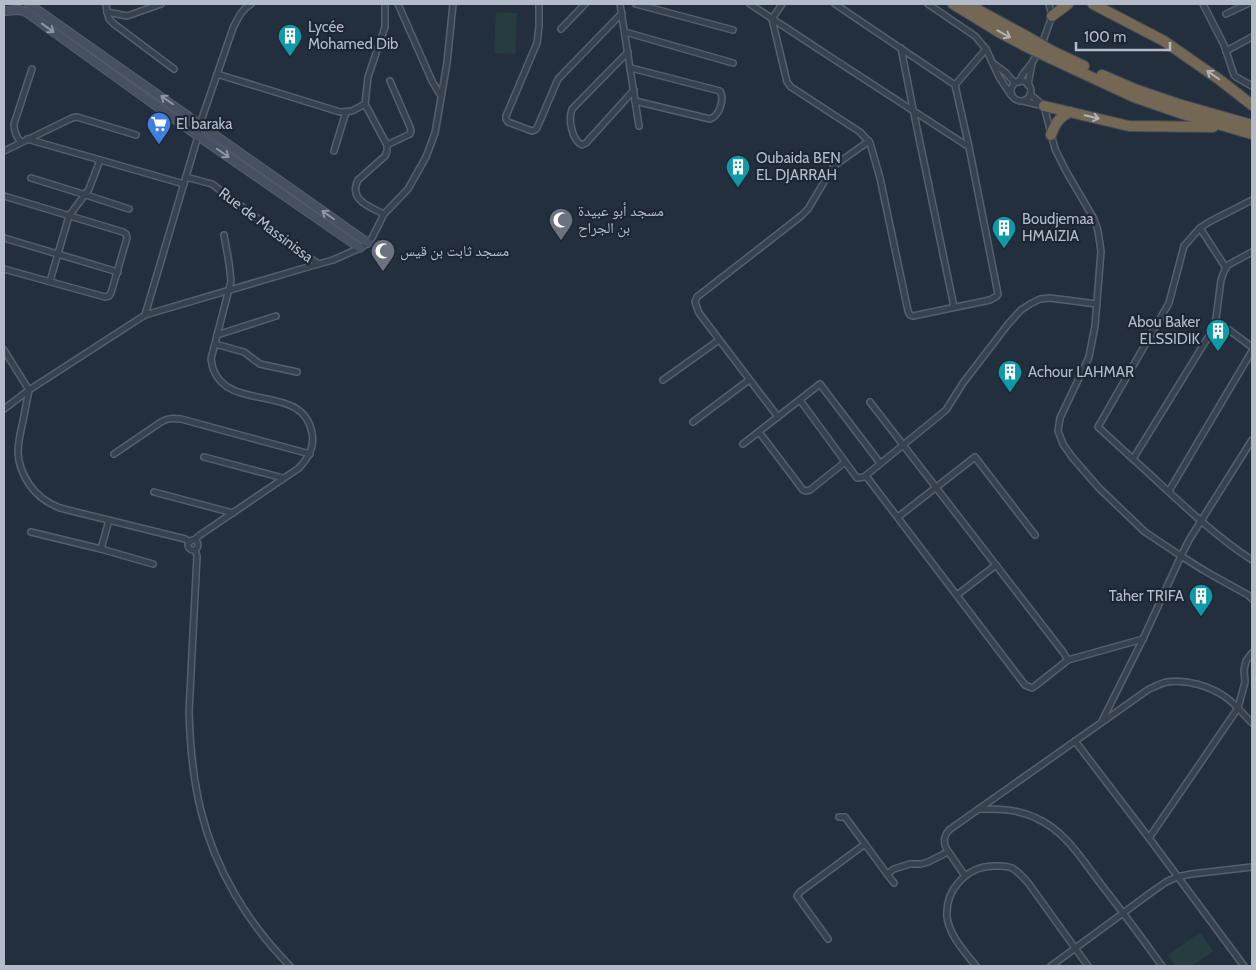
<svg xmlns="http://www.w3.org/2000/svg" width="1256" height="970" font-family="Cabin,'Noto Naskh Arabic',sans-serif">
<rect width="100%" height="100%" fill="#242f3e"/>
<g fill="#263c3f">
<polygon points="496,12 517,13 515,54 494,53"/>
<polygon points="1200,932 1213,951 1192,966 1176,966 1168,955"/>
</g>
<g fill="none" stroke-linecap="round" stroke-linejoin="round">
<defs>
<g id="street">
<polyline points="106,4 107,12 127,16 161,4"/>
<polyline points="398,4 432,81 441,96"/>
<polyline points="539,4 539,27 537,43 506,116 506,119 508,122 532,131 535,130 537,128 558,79 622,13"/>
<polyline points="620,4 639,126"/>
<polyline points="636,4 733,30"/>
<polyline points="750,4 832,58 969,147 955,85 835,4"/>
<polyline points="782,4 772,19 787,82 791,87 860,132 870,143 880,178 908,311 910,315 913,316 990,300 997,296 998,294 969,147"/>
<polyline points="928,4 975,36 986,49 999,77 1011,95"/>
<polyline points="1203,4 1224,45 1234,75 1236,77 1252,86"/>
<polyline points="107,12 109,19 114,24 174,69"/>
<polyline points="1226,14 1247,4"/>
<polyline points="561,29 585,4"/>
<polyline points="625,32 733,63"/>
<polyline points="901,48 913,109 954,307"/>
<polyline points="1226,51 1252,37"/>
<path d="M628,52L572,109C568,120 572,140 582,145L586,143L634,90"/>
<polyline points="994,64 1005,72 1015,83"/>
<path d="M631,68L720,91C725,100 719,116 710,119L635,101"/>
<polyline points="217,74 340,112 352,111 365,104"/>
<circle cx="1021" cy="91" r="10"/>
<polyline points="1019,82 1023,74 1032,63 1041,47 1052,16 1049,4"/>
<polyline points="955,85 986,49"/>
<polyline points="1028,85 1032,63"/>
<polyline points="1023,101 1044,106 1030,94"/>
<polyline points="1044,106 1055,149 1066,171 1094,219 1098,231 1101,251 1095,326 1089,357 1060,418 1058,431 1063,444 1072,457 1099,488 1145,532 1181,556 1189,540 1252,440"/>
<polyline points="27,139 184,184"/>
<path d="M21,142C16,137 14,132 14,124L32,69"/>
<polyline points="387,145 410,134 411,131 410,127 390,81"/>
<polyline points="4,151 72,118 77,117 136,135"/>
<polyline points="334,151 346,112"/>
<polyline points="186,177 212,184 318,264"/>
<polyline points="31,178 86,195 129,209"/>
<polyline points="4,196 123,232 126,234 127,238 111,293 109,296 105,297 4,269"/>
<polyline points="1252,200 1209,222 1200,228 1184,246 1169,303 1098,427 1133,459 1215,326 1221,280 1225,269 1228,265 1252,252"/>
<path d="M384,214C370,207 348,200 358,180L385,156L387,151V145L365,104L368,77L385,27V4"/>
<polyline points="1200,228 1226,268"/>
<polyline points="4,238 118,272"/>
<polyline points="50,281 69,216 89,189 100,160"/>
<path d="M145,315L198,136L200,124L233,28C238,18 242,9 251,4"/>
<polyline points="1217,321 1252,347"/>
<polyline points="217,335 276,316"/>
<polyline points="215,344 244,352 260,364 297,372"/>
<path d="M4,350L29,390C27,400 25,410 23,421C17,446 14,461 29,484C37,496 47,503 60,508L185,539L190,542"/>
<polyline points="663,380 719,340"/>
<polyline points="800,400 857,478 864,477 946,410 963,383 1009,323 1021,310 1030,304 1040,299 1050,298 1097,304"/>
<polyline points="4,409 29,390 145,315 318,264 333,260 360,248 368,243 372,238 384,214 408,189 426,157 435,133 447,63 453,4"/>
<polyline points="778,417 699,313 695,302 697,297 801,216 808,209 833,167 838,163 869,141"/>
<polyline points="693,422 749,380"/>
<polyline points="759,432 803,490 806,491 810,490 845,462"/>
<polyline points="743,444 820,384 880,463"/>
<path d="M114,454L161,422C168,418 173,418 181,419L310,454"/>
<polyline points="204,457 283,478"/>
<path d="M1133,459C1171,493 1210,533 1252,560"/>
<polyline points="866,476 1025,685 1032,688 1035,686 1068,660 1063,652 870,402"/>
<polyline points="1169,491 1252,351"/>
<polyline points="154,492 233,513"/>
<polyline points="898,517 975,457 1035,535"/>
<polyline points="31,532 101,549 153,564"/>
<path d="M194,540L200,535L299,468C308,458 315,447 312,433C303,383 231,412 214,371C212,367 212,363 211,359L231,281L229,263L224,235"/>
<circle cx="193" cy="545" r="5"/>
<polyline points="101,549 109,520"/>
<path d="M195,550L197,556L189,712C190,745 193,779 201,811C215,869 248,924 290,966"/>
<polyline points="957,595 996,565"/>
<polyline points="1068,660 1143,639"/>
<polyline points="1102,721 1143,639 1181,556 1205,571 1248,595 1252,599"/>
<polyline points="1075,741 1149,838 1244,966"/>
<path d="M979,809C999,809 1018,809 1036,818C1065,831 1081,858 1100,883C1121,910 1142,938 1162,966"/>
<polyline points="839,817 845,817 865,844"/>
<polyline points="1149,838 1238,708 1245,682 1244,670 1246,661 1252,653"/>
<polyline points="887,874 894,883"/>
<path d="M965,876L946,848C943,841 944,836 949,830L1149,689C1155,687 1161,683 1167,682C1186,679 1209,686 1224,696C1235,703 1243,714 1252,723"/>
<polyline points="828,939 797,896 800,892 865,844 887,874 894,869 910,864 921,864 928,862 948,852"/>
<path d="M976,966C965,952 949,935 947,917C945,890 966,867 993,866C1000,866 1006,865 1012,868C1019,872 1024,878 1029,884L1088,966"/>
<polyline points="1051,966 1149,894 1166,882 1177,877 1191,874 1252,867"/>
</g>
<g id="secondary">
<polyline points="29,4 368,243"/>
<polyline points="5,11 19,10 26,12 198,136 360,248"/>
</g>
<g id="highway">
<polyline points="953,4 997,31 1025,46"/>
<polyline points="967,4 1028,37"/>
<polyline points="1093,4 1164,41 1220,80 1252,105"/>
<polyline points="1052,16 1068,4"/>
<polyline points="1052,51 1084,66"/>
<polyline points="1050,58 1134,97 1183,114 1252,134"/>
<polyline points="1102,75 1137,90 1178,104 1252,125"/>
<polyline points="1044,106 1129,126 1213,127"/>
<path d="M1051,135C1055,124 1059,117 1070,112"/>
</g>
</defs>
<use href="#street" stroke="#565f6c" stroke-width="8"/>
<use href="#secondary" stroke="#565f6c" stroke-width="10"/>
<use href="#highway" stroke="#434c59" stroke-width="12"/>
<use href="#street" stroke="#38414e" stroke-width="5"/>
<use href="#secondary" stroke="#465061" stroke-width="8"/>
<use href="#highway" stroke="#746855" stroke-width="10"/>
<defs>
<g id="highway-bridge">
<polyline points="1028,37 1052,51"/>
<polyline points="1025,46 1050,58"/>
</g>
</defs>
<use href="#highway-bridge" stroke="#434c59" stroke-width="12" stroke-linecap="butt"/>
<use href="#highway-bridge" stroke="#746855" stroke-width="10"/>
</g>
<defs><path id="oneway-shaft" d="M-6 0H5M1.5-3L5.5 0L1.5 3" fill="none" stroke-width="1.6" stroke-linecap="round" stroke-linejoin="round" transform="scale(1.25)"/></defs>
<g stroke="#8e96a5">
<use href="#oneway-shaft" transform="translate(48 28) rotate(36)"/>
<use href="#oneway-shaft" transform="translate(167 100) rotate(-145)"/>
<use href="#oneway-shaft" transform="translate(223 153) rotate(35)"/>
<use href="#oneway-shaft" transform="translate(328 215) rotate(-145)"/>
</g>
<g stroke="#aeb4bd">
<use href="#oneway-shaft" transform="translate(1004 34) rotate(29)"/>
<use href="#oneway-shaft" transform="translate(1213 75) rotate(-145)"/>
<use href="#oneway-shaft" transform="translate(1092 117) rotate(13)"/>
</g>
<defs>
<symbol id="building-pin" viewBox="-11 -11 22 30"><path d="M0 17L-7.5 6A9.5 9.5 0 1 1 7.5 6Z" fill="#0f9aa8" stroke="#1d2633"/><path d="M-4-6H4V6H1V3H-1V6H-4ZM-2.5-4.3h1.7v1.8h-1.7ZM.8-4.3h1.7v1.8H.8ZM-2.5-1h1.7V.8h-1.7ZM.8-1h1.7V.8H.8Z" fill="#fff"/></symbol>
<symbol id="supermarket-pin" viewBox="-11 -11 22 30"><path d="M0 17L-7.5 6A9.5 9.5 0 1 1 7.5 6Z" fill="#3f7fe0" stroke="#1d2633"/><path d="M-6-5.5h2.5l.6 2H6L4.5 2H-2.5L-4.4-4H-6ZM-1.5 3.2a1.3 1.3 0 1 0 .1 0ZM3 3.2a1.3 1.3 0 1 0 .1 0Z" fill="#fff"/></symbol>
<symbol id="mosque-pin" viewBox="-11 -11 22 30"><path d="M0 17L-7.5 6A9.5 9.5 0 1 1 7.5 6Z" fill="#6b7280" stroke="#1d2633"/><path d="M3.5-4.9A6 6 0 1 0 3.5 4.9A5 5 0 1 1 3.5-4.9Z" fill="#fff"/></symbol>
</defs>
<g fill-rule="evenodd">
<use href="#building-pin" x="276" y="22" width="28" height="38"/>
<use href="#supermarket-pin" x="145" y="110" width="28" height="38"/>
<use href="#building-pin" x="724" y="153" width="28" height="38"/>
<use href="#mosque-pin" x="547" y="206" width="28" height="38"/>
<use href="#building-pin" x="990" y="214" width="28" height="38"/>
<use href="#mosque-pin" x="369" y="237" width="28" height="38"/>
<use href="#building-pin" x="1204" y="317" width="28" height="38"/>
<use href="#building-pin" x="996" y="358" width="28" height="38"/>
<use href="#building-pin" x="1187" y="582" width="28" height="38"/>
</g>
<g text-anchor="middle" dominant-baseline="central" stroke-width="4.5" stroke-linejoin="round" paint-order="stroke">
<g font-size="15" fill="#b4bcc9" stroke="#1d2633" text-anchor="start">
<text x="308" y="27">Lycée<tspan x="308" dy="17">Mohamed Dib</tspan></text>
<text x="176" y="124">El baraka</text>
<text x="756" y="158">Oubaida BEN<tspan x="756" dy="17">EL DJARRAH</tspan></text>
<text x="578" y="211">مسجد أبو عبيدة<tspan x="578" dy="17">بن الجراح</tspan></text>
<text x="1022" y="219">Boudjemaa<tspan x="1022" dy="17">HMAIZIA</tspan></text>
<text x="400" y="251">مسجد ثابت بن قيس</text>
<text x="1200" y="322" text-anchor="end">Abou Baker<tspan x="1200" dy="17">ELSSIDIK</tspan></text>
<text x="1028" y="372">Achour LAHMAR</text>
<text x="1184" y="596" text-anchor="end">Taher TRIFA</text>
</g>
<g font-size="15" fill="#b4bcc9" stroke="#1d2633">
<text transform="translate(266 225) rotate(37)">Rue de Massinissa</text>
</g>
</g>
<rect width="1256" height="970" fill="none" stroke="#b4bcc9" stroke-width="10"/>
<path d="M1076 42v8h94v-8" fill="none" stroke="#b4bcc9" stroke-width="2.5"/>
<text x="1084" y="42" font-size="15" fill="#b4bcc9" stroke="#1d2633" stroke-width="4" paint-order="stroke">100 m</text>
</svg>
